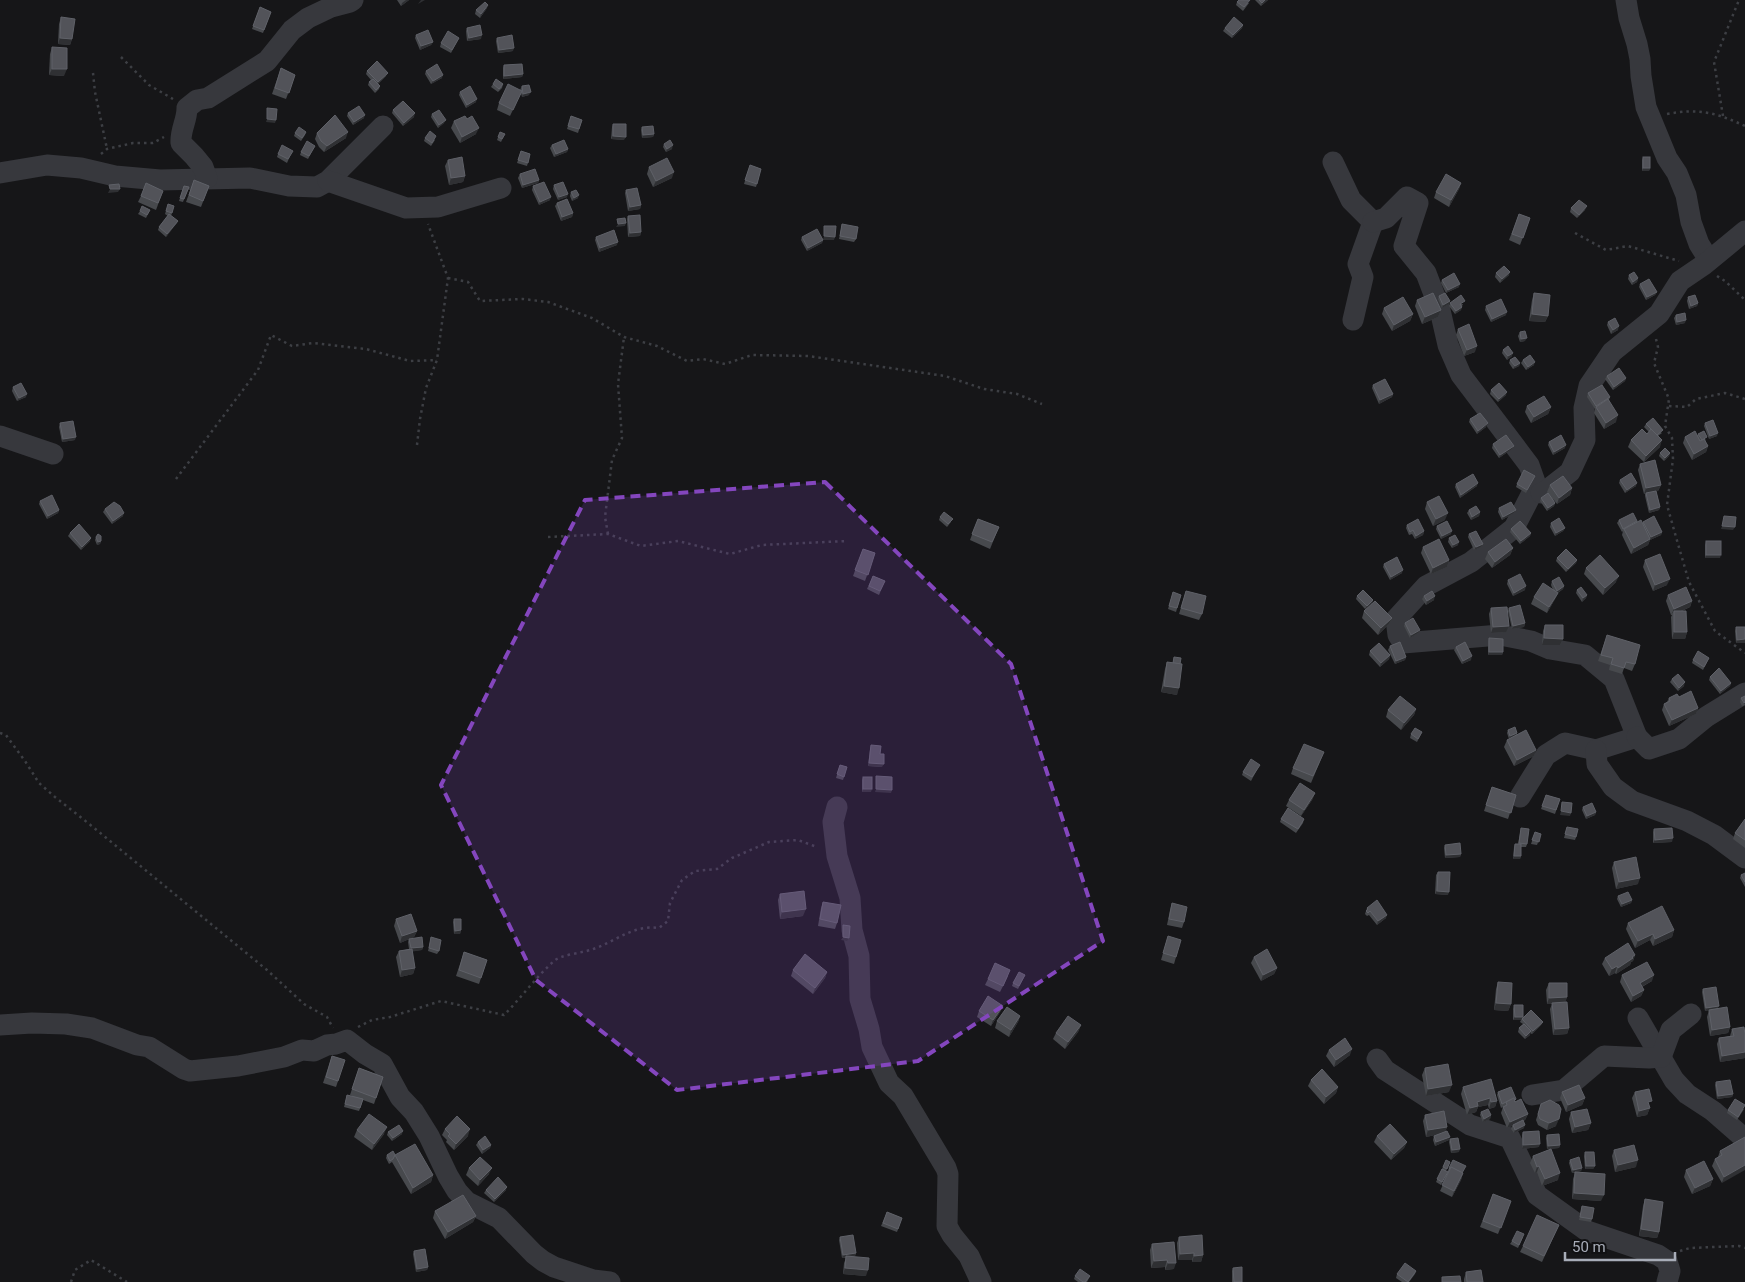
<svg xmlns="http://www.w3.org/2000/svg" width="1745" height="1282" font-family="Roboto,sans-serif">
<rect width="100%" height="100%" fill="#161618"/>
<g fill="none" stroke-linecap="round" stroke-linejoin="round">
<g stroke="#3d3f44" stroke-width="2.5" stroke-dasharray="2.5 4" stroke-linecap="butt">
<polyline points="121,57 149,85 173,99"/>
<polyline points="93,73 95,92 107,149"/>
<path d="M1667,114C1699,108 1717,113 1745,126"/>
<polyline points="1723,116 1714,62 1739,0"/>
<polyline points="101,154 107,149 133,143 153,143 164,137"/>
<polyline points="1575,233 1606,250 1628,246 1679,261"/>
<polyline points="1717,276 1725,281 1745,300"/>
<polyline points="448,278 468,282 480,301 523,299 548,302 592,318 624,337 657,346 687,361 703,359 725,364 752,355 808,356 945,376 984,389 1017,394 1042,404"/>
<polyline points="1656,339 1658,347 1654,363 1669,399 1665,426 1672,438 1673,459 1667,505 1676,537 1689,582 1715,631 1745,653"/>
<polyline points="1669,406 1687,407 1696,399 1725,393 1745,399"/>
<polyline points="417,445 420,419 426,388 437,360 448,278 428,224"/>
<polyline points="176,479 258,370 271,335 292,346 313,343 366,349 410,361 437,360"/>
<polyline points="608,534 605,517 612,460 622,438 618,384 624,337"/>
<polyline points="548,537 608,534 641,546 678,541 730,554 762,545 847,541"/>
<polyline points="0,733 6,735 25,761 39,783 55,797 93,827 267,970 304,1004 327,1017 333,1028"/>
<path d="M358,1027L372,1020L390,1017L441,1001L504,1015C521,998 536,977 554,961C560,955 581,953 590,950C614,943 633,924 659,928L668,921L670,903L682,880L695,871L717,869L732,858L769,842L798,840L817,847"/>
<polyline points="1680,1251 1690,1248 1739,1246 1745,1248"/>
<polyline points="71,1282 75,1270 91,1260 127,1282"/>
</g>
<g stroke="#37383d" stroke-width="21">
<polyline points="1626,0 1629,18 1637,44 1640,59 1641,76 1646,107 1667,158 1677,173 1686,195 1691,222 1699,244 1709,260"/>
<polyline points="1333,162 1351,200 1373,222 1358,264 1363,277 1353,320"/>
<polyline points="0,173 47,165 81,168 115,176 160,180 250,178 289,186 317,187 328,181 383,126"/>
<path d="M207,178L203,167L194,156L181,143C180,130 187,121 187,108L197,100L208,98L267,61L292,30L308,18L331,7L350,2L353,0"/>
<polyline points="328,181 406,208 438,207 501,188"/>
<polyline points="1373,222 1386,218 1407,197 1418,203 1404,246 1426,273 1440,310 1448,345 1461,375 1529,465 1535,482 1532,493 1514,528 1471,562 1426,586 1396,619 1398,635 1403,643 1500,635 1531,641 1550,649 1585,655 1614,679 1637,737 1596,750 1565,743 1546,755 1520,797"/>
<polyline points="0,436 53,454"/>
<polyline points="1541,493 1543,493 1570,472 1585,440 1584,408 1589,386 1612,352 1659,314 1680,281 1705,264 1745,231"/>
<polyline points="1637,737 1649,749 1679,739 1706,717 1745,693"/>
<polyline points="1596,750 1597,764 1613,787 1632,801 1687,821 1714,835 1745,858"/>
<polyline points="837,807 833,822 837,856 850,898 852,930 859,956 860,999 869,1029 872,1047 889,1083 903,1096 946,1168 948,1174 947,1226 952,1235 969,1256 981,1282"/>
<polyline points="1638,1018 1674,1080 1687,1094 1713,1111 1745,1139"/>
<polyline points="0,1025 32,1023 66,1024 92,1028 137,1045 149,1047 184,1069 190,1071 238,1066 284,1057 302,1050 314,1051 327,1045 336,1044 347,1040 365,1054 382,1064 400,1097 414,1112 429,1136 448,1176 457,1191 467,1202 499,1218 534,1254 543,1261 554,1267 593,1280 610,1282"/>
<polyline points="1377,1059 1385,1070 1470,1125 1510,1138 1537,1195 1587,1231 1658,1255 1667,1261 1670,1271 1667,1282"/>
<polyline points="1532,1095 1564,1090 1604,1056 1649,1058 1661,1057 1671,1030 1691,1014"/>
</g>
</g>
<g fill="#47494d">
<polygon points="397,0 409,0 401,6"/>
<polygon points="1255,0 1268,0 1261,6"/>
<polygon points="1237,2 1249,3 1243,11 1236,5"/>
<polygon points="260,7 271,12 263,33 252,29"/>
<polygon points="487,8 480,18 475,14 476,10"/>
<polygon points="61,17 72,39 70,45 58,44 59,24"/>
<polygon points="1243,25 1242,28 1232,38 1223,31 1225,28"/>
<polygon points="467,28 481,39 467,41 466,31"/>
<polygon points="416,35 433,42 431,45 420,50 415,38"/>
<polygon points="459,38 451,53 440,47 441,43"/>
<polygon points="497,38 513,51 498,53 496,41"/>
<polygon points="52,47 64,76 49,75 50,54"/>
<polygon points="504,65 523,74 522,77 503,79 503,68"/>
<polygon points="281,68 295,75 286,99 272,94"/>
<polygon points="367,71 386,76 378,84 380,86 379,89 375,93 368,85 369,82 371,80 366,74"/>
<polygon points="426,71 442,78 431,84 425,74"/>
<polygon points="493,84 503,84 502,88 498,92 491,87"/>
<polygon points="522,86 529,95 522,97 521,93 510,116 497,110 499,103 520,90"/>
<polygon points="460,92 476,102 466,108 459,95"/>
<polygon points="393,110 414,117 403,126 392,113"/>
<polygon points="348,113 364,118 353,125 347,116"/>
<polygon points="432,114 444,123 438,128 431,117"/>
<polygon points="571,116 582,120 578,133 567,129"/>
<polygon points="467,119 476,134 460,143 451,128 454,121"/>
<polygon points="613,124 624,140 611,139 612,127"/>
<polygon points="642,127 654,134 653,137 642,138 641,130"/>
<polygon points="306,132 305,135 301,141 294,136 295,133"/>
<polygon points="500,132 505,134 501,142 497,140"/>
<polygon points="317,133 346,138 324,152 319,147 315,139"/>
<polygon points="425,138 435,140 431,146 424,141"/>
<polygon points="664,144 672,149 666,152 663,147"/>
<polygon points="552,145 568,149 567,152 554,157 550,148"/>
<polygon points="315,146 308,159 300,155 301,152"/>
<polygon points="521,151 530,154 527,166 517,163"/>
<polygon points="278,154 291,154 287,163 277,157"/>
<polygon points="1643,157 1650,168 1649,171 1642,171 1642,160"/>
<polygon points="448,160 465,176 463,182 449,185 445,166"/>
<polygon points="750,165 761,169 756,187 744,184"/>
<polygon points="649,167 672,178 653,187 647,174"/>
<polygon points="520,174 539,180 538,183 522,188 518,178"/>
<polygon points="194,180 209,186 201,207 186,202"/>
<polygon points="1461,183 1459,189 1449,207 1434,198 1436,192"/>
<polygon points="554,185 567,197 558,200 553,189"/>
<polygon points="184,186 189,187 183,202 179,201"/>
<polygon points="533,186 550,200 539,205 532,190"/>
<polygon points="626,190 641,205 640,209 628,211 625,193"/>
<polygon points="163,191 156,210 138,202 141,196"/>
<polygon points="571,192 578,198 572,201 570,196"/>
<polygon points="557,203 573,213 572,217 561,221 555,206"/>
<polygon points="168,204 174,206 171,216 178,221 176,224 166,237 158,230 159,227 168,216 165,214"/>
<polygon points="1571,208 1585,210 1577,218 1570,212"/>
<polygon points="150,210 146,218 138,214 140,211"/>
<polygon points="1519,214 1530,218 1520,245 1509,240"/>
<polygon points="628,216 641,232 640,236 628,237 627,219"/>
<polygon points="842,224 856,239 854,242 839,239"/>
<polygon points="596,237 617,245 599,252 595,240"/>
<polygon points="802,237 823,240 822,243 807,251 801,240"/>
<polygon points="1496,273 1509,275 1500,283 1495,277"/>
<polygon points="1629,275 1638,278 1637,282 1632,285 1628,279"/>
<polygon points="1442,280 1459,287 1446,293 1441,283"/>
<polygon points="1640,284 1657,292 1655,295 1646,300 1639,287"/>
<polygon points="1534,293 1548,316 1545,322 1529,321 1532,300"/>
<polygon points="1439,296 1450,301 1449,304 1442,308 1438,299"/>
<polygon points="1688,297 1698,303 1697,306 1689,309 1687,301"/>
<polygon points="1417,300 1441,310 1438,317 1422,324 1415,306"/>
<polygon points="1450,303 1463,304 1462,306 1461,310 1455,314 1449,306"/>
<polygon points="1486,306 1506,315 1491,322 1485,310"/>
<polygon points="1384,308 1413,314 1410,321 1392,331 1382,314"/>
<polygon points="1676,315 1685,323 1676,325 1674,318"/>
<polygon points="1608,322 1618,330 1611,334 1607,325"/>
<polygon points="1458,329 1475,352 1464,356 1456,335"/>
<polygon points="1520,332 1525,341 1520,342 1518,336"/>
<polygon points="1503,350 1512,356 1507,360 1502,353"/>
<polygon points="1510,360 1520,363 1519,366 1513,369 1509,363"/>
<polygon points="1523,360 1534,365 1526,370 1521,363"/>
<polygon points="1607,376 1626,378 1625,381 1613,390 1605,379"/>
<polygon points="1373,385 1393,394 1392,397 1379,404 1372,388"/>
<polygon points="13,387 26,397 17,401 12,391"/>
<polygon points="1491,390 1506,395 1498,402 1490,394"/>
<polygon points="1588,393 1610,397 1609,400 1616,422 1604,429 1594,413 1595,409 1587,397"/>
<polygon points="1527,406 1551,407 1548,414 1531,423 1525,412"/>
<polygon points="1470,419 1486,427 1477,434 1469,422"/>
<polygon points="60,423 75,440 62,442 59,427"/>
<polygon points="1705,423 1717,436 1709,439 1704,426"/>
<polygon points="1646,424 1662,433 1658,436 1660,447 1644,462 1628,447 1631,440 1647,434 1649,432 1644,427"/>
<polygon points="1698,434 1706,440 1705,441 1708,446 1706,452 1692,460 1683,443 1685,437 1698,435"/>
<polygon points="1549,442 1565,448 1553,455 1548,445"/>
<polygon points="1493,444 1514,446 1512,449 1499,458 1492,448"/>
<polygon points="1660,453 1670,453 1669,456 1664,461 1659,456"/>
<polygon points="1640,464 1661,485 1658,491 1656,491 1660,507 1659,510 1649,513 1645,496 1645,494 1644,494 1638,470"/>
<polygon points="1535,476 1526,493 1516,487 1517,484"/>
<polygon points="1620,480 1636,486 1625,493 1619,483"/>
<polygon points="1456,484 1477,486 1460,498 1455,487"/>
<polygon points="1550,485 1572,488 1570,495 1557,504 1553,499 1555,503 1554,506 1547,511 1540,501 1541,498 1548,493 1547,492"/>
<polygon points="40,501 59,510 58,513 47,519 39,504"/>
<polygon points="1427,502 1445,520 1433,526 1425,509"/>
<polygon points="1499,508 1516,510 1514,513 1502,520 1498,512"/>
<polygon points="105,509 123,516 112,524 103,512"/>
<polygon points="1469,510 1480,512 1479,516 1471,520 1467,513"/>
<polygon points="940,517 951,522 947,527 939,520"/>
<polygon points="978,519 999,527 990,549 970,540"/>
<polygon points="1619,520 1637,521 1643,524 1643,522 1662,532 1661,535 1650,540 1648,545 1631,554 1622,535 1623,531 1622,532 1617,523"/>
<polygon points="1551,523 1565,528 1563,531 1555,536 1550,527"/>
<polygon points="1407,525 1424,531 1423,535 1415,539 1412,534 1409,535 1406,528"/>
<polygon points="1437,526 1451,534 1441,539 1436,529"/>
<polygon points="1511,529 1531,533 1530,536 1520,544 1510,532"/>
<polygon points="70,533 90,541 81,550 68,536"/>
<polygon points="1469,534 1483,544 1481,547 1474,550 1468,537"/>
<polygon points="96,537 101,541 100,544 97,545 95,540"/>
<polygon points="1449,538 1458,545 1452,548 1448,542"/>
<polygon points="1706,541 1720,558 1705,558 1705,545"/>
<polygon points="1423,547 1449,560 1447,567 1431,574 1421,553"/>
<polygon points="1513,548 1510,555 1492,568 1485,559 1488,552"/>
<polygon points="863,549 875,553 865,581 853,576"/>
<polygon points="1557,558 1577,560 1576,563 1566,572 1556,561"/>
<polygon points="1645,560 1667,585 1653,591 1643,567"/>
<polygon points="1384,564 1402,573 1390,580 1383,567"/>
<polygon points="1586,568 1616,582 1603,595 1584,574"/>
<polygon points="873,576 885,581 879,595 867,589"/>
<polygon points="1508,580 1525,590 1513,596 1507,584"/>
<polygon points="1552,581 1564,586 1563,589 1558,593 1555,599 1547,613 1531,604 1534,597 1553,590 1551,585"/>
<polygon points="1577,590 1587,595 1586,598 1582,602 1576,593"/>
<polygon points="1186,591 1202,614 1199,620 1179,614"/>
<polygon points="1173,592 1181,595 1176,612 1168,609"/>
<polygon points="1668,595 1692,601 1690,607 1682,611 1687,632 1685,639 1672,639 1671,617 1672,615 1671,615 1666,601"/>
<polygon points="1357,596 1373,600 1372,603 1365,609 1356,599"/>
<polygon points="1424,596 1434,600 1426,605 1422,599"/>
<polygon points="1491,608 1506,632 1491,633 1489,614"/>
<polygon points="1509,608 1525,623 1524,627 1512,629 1508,611"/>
<polygon points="1364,611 1392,618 1389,624 1378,635 1362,618"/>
<polygon points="1405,623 1418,633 1410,638 1404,626"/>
<polygon points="1545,625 1563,639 1560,645 1542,645 1543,631"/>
<polygon points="1736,627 1745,627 1745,643 1736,643 1735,631"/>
<polygon points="1489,638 1503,652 1502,655 1488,655 1488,641"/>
<polygon points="1605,641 1635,664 1632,671 1624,668 1622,674 1609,670 1610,665 1598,661"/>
<polygon points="1390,646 1406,657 1405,660 1395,664 1388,650"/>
<polygon points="1456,647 1471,660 1462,664 1454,650"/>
<polygon points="1370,651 1390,655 1389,659 1380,667 1369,655"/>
<polygon points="1174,657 1180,664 1177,695 1161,692 1165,669 1167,662 1173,663"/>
<polygon points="1709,658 1703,670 1692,663 1693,660"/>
<polygon points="1710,677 1731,683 1730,686 1720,694 1709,680"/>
<polygon points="1672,679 1684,686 1678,691 1670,682"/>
<polygon points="1679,697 1698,708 1696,714 1669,726 1662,710 1664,704 1667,702 1669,698"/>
<polygon points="1741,698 1745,705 1742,706 1740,702"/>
<polygon points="1416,709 1414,715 1401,730 1386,717 1388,710"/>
<polygon points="1508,730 1517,733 1517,735 1536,750 1534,756 1514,766 1504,747 1507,740 1509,739 1507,733"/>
<polygon points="1422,732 1417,742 1410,738 1411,734"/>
<polygon points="871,745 880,754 882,767 868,766 870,749"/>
<polygon points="1324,752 1311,783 1291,774 1293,768"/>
<polygon points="840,765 847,767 843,780 836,778"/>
<polygon points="1258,768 1251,781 1242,775 1243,772"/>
<polygon points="863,777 871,792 862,792 862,780"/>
<polygon points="1492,787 1516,795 1508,819 1484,811"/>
<polygon points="1315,793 1312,800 1301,816 1286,806 1289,800"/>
<polygon points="1546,795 1560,799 1555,814 1541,809"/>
<polygon points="1583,807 1596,812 1595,815 1586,819 1582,810"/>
<polygon points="1281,819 1304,819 1303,823 1296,833 1280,822"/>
<polygon points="1745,819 1745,848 1733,839 1735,833"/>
<polygon points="1567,827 1576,837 1575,840 1564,838"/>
<polygon points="1521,828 1527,844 1526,847 1521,847 1521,856 1520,859 1513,859 1514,847 1515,844 1518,844"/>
<polygon points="1654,829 1672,842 1653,843 1653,832"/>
<polygon points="1535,832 1541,834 1537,845 1531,844"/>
<polygon points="1445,845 1461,854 1460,857 1445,858 1444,848"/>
<polygon points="1614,862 1638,884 1616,889 1612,868"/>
<polygon points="1438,872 1448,895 1435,894 1436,875"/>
<polygon points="1745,873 1745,887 1740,878 1741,875"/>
<polygon points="780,894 803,916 780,919 778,900"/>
<polygon points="1618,896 1632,900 1631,903 1621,907 1617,899"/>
<polygon points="823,902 837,923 835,929 818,926 821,908"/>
<polygon points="1172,903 1184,922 1182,928 1167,925 1170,910"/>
<polygon points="1367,908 1386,918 1377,925 1369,915 1367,916 1365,914"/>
<polygon points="396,919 417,931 414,937 400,943 394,926"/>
<polygon points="454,919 461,930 460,934 454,934 453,922"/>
<polygon points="1628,923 1674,930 1672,937 1653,946 1650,940 1635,948 1626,929"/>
<polygon points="1168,936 1176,957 1174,964 1161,960"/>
<polygon points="431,937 439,951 437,954 428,951"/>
<polygon points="409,939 423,947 422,950 412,951 415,968 413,974 400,977 396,957 399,951 409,949 408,942"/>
<polygon points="464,952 487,960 479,984 456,976"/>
<polygon points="1635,955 1633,961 1631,962 1630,965 1616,974 1615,973 1609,976 1602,964 1605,958"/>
<polygon points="1254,957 1277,968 1274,974 1261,981 1251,963"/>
<polygon points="793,970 827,972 825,978 813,994 791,976"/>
<polygon points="1025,975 1018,989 1012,986 1013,983"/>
<polygon points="1622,975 1652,981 1642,987 1644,990 1641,996 1631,1002 1620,982"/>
<polygon points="1008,976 1000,992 985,985 988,979"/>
<polygon points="1498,982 1511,1004 1508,1011 1494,1010 1496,989"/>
<polygon points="1549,983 1567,997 1565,1002 1569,1028 1567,1034 1553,1035 1550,1009 1552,1004 1547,1004 1546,990"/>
<polygon points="1703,989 1719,1006 1717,1009 1730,1027 1728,1033 1710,1036 1707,1017 1709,1010 1705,1011 1702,992"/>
<polygon points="1514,1005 1523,1017 1543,1022 1541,1025 1532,1034 1530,1033 1530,1035 1525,1039 1518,1032 1519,1028 1523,1024 1520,1022 1521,1020 1513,1020 1513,1009"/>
<polygon points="1003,1006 1000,1012 991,1026 977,1017 979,1011"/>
<polygon points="1020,1016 1018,1022 1009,1037 995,1028 997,1021"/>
<polygon points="1081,1025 1078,1032 1065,1049 1053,1039 1056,1033"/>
<polygon points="1732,1029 1745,1035 1745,1058 1720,1062 1717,1044 1719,1038 1730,1036"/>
<polygon points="1329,1050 1350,1055 1334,1067 1326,1056"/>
<polygon points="332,1056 338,1081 336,1087 323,1083"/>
<polygon points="359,1068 383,1077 374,1104 363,1100 359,1111 344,1107 347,1095 354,1097 350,1095"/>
<polygon points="1425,1068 1449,1092 1426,1096 1422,1075"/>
<polygon points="1311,1080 1338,1087 1336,1093 1324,1104 1308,1086"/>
<polygon points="1716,1082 1733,1094 1732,1097 1717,1099 1715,1085"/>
<polygon points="1463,1087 1497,1101 1495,1107 1489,1109 1488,1105 1478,1107 1476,1112 1467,1115 1461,1094"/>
<polygon points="1498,1092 1515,1101 1528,1114 1525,1120 1523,1121 1524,1128 1514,1133 1511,1129 1512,1126 1507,1128 1501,1113 1503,1107 1504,1106 1501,1108 1497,1095"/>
<polygon points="1562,1092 1585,1098 1582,1105 1566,1112 1560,1098"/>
<polygon points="1635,1092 1650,1107 1647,1115 1637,1117 1632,1098"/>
<polygon points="1541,1104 1556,1126 1547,1130 1538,1125 1536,1120"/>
<polygon points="1744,1109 1737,1120 1727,1113 1728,1110"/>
<polygon points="1481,1112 1491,1115 1490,1119 1483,1122 1480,1115"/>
<polygon points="1571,1112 1591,1123 1588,1130 1572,1133 1569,1119"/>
<polygon points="1425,1115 1447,1127 1445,1132 1449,1140 1435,1146 1433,1140 1434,1136 1440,1134 1426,1137 1423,1121"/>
<polygon points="445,1129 468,1136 454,1150 446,1142 447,1140 442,1135"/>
<polygon points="357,1130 384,1134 372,1150 354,1137"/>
<polygon points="388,1132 402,1134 392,1141 387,1135"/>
<polygon points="1523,1132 1539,1147 1522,1149 1522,1135"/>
<polygon points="1547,1135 1560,1145 1559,1148 1547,1149 1546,1138"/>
<polygon points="1377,1136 1407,1142 1404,1148 1391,1160 1374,1142"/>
<polygon points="1745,1137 1722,1183 1712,1166 1715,1159 1718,1157 1720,1151"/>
<polygon points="1450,1139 1459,1152 1451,1153 1449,1142"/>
<polygon points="478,1142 491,1145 490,1148 482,1154 476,1145"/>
<polygon points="1614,1150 1636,1167 1615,1172 1612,1156"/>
<polygon points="1585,1152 1595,1166 1593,1169 1585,1169 1584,1156"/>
<polygon points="387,1155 395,1155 433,1175 431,1182 411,1194 392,1162 389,1164 386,1158"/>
<polygon points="1533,1156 1558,1180 1542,1186 1537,1172 1535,1173 1530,1163"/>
<polygon points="1446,1160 1450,1162 1446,1171 1446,1175 1441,1185 1436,1182"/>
<polygon points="1570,1160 1582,1168 1581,1171 1576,1172 1601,1201 1572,1199 1573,1179 1575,1173 1572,1173 1569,1163"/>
<polygon points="469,1168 489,1174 478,1186 466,1175"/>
<polygon points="1449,1168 1463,1173 1461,1180 1452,1197 1440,1191 1449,1172 1447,1172"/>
<polygon points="1686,1170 1713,1179 1710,1186 1692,1194 1684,1177"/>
<polygon points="486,1190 506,1190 494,1202 484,1193"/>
<polygon points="1493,1194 1511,1201 1498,1234 1480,1227"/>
<polygon points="1645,1199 1659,1232 1657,1238 1639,1236 1643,1206"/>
<polygon points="1582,1206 1592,1219 1591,1222 1579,1220"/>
<polygon points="435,1211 476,1216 473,1222 445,1239 433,1218"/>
<polygon points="887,1212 902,1218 897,1232 881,1226"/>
<polygon points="1559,1225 1542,1262 1520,1252 1523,1246"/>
<polygon points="840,1237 856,1253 855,1256 851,1257 866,1276 843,1274 844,1263 846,1258 842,1258 839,1240"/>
<polygon points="1179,1237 1203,1255 1201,1262 1192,1262 1192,1260 1178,1260 1177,1243"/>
<polygon points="1523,1237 1518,1248 1510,1244 1512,1241"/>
<polygon points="1174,1242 1174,1269 1165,1270 1165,1267 1151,1268 1150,1250 1152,1244"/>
<polygon points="414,1251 428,1267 427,1270 416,1272 413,1254"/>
<polygon points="1233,1268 1242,1282 1232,1282 1232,1271"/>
<polygon points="1416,1271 1415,1274 1409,1282 1402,1282 1396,1278 1397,1274"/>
<polygon points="1466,1272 1483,1282 1464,1282 1464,1279"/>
<polygon points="1075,1276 1090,1276 1087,1282 1078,1282 1074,1279"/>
</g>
<g fill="#2f3033">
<polygon points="406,0 409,0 401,6 402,3"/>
<polygon points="421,0 425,0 418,4"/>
<polygon points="1265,0 1268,0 1261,6 1262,3"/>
<polygon points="488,5 487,8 480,18 481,14"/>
<polygon points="1243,25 1242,28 1232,38 1233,35"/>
<polygon points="482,35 481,39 467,41 469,38"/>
<polygon points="60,38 72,39 70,45 58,44"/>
<polygon points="433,42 431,45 420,50 421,46"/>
<polygon points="514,48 513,51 498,53 499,50"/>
<polygon points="52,69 67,69 64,76 49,75"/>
<polygon points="388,73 386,76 377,85 378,82"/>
<polygon points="523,74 522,77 503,79 504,76"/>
<polygon points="443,75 442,78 431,84 433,81"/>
<polygon points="531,92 529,95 522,97 523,94"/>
<polygon points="477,99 476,102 466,108 467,105"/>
<polygon points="415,113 414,117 403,126 404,123"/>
<polygon points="365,115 364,118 353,125 354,122"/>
<polygon points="267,119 276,120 275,123 266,122"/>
<polygon points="446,120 444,123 438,128 439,125"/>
<polygon points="479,128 476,134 460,143 462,137"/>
<polygon points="348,132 346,138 324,152 327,146"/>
<polygon points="654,134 653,137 642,138 643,135"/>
<polygon points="613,136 626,137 624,140 611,139"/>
<polygon points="673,145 672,149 666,152 667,149"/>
<polygon points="568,149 567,152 554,157 556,154"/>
<polygon points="1643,168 1650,168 1649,171 1642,171"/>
<polygon points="674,172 672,178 653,187 656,181"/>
<polygon points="465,176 463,182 449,185 451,178"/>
<polygon points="539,180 538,183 522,188 523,185"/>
<polygon points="1461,183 1459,189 1449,207 1451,200"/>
<polygon points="110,189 120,189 118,192 108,193"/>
<polygon points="568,194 567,197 558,200 559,197"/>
<polygon points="579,195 578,198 572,201 574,198"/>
<polygon points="551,197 550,200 539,205 540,202"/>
<polygon points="641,205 640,209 628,211 630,207"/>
<polygon points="1587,206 1585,210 1577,218 1579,215"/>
<polygon points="573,213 572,217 561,221 562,217"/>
<polygon points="178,221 176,224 166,237 167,234"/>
<polygon points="626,223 625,226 616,227 618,224"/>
<polygon points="641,232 640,236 628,237 630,233"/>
<polygon points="824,236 835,237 834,240 823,240"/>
<polygon points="823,240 822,243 807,251 808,248"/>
<polygon points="618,242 617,245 599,252 600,248"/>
<polygon points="1510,272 1509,275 1500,283 1502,279"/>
<polygon points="1638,278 1637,282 1632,285 1633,282"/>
<polygon points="1460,284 1459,287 1446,293 1448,290"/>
<polygon points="1657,292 1655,295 1646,300 1647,297"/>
<polygon points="1450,301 1449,304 1442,308 1443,305"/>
<polygon points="1698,303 1697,306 1689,309 1691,306"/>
<polygon points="1462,307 1461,310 1455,314 1456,311"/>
<polygon points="1441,310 1438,317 1422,324 1425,317"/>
<polygon points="1507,312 1506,315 1491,322 1492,319"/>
<polygon points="1413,314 1410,321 1392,331 1394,325"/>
<polygon points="1532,314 1548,316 1545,322 1529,321"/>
<polygon points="1686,320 1685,323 1676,325 1677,322"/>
<polygon points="1619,326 1618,330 1611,334 1613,330"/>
<polygon points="1527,338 1525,341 1520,342 1521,339"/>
<polygon points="1477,346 1475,352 1464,356 1467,350"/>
<polygon points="1513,353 1512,356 1507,360 1508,356"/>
<polygon points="1535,362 1534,365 1526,370 1528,367"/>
<polygon points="1520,363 1519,366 1513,369 1515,366"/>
<polygon points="1626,378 1625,381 1613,390 1614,387"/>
<polygon points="1507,392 1506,395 1498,402 1499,399"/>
<polygon points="27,394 26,397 17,401 19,398"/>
<polygon points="1393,394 1392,397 1379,404 1380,400"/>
<polygon points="1551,407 1548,414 1531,423 1534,417"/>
<polygon points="1618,415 1616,422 1604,429 1606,423"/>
<polygon points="1488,423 1486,427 1477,434 1478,431"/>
<polygon points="1718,433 1717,436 1709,439 1710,436"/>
<polygon points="76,437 75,440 62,442 63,439"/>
<polygon points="1662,440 1660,447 1644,462 1646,456"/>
<polygon points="1566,445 1565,448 1553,455 1554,452"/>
<polygon points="1514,446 1512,449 1499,458 1500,455"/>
<polygon points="1708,446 1706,452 1692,460 1694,454"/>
<polygon points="1670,453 1669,456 1664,461 1665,458"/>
<polygon points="1478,483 1477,486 1460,498 1461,495"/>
<polygon points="1637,483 1636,486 1625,493 1627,490"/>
<polygon points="1661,485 1658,491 1644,494 1646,488"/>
<polygon points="1572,488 1570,495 1557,504 1559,498"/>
<polygon points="1555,503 1554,506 1547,511 1548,508"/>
<polygon points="1660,507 1659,510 1649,513 1650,510"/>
<polygon points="59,510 58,513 47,519 48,516"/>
<polygon points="1516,510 1514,513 1502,520 1503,517"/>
<polygon points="1480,512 1479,516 1471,520 1472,517"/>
<polygon points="124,513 123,516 112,524 113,521"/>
<polygon points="1448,513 1445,520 1433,526 1436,519"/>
<polygon points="1722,526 1735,527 1733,530 1721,529"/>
<polygon points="1565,528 1563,531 1555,536 1556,533"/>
<polygon points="1424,531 1423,535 1415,539 1416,536"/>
<polygon points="1452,531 1451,534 1441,539 1442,536"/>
<polygon points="1662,532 1661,535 1650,540 1648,545 1631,554 1634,548 1650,539 1651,537"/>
<polygon points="1531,533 1530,536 1520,544 1521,541"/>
<polygon points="91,538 90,541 81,550 82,547"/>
<polygon points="101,541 100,544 97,545 98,542"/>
<polygon points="1459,542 1458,545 1452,548 1453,545"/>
<polygon points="1483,544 1481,547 1474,550 1476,547"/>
<polygon points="1513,548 1510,555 1492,568 1495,562"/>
<polygon points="1706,555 1721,555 1720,558 1705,558"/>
<polygon points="1449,560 1447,567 1431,574 1433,568"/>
<polygon points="1577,560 1576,563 1566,572 1568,569"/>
<polygon points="1403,570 1402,573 1390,580 1391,577"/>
<polygon points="1619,576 1616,582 1603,595 1605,588"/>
<polygon points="1670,579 1667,585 1653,591 1655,585"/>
<polygon points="1526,586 1525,590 1513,596 1514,593"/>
<polygon points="1564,586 1563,589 1556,594 1557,591"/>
<polygon points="1558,593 1555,599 1547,613 1549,607"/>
<polygon points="1587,595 1586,598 1582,602 1583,598"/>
<polygon points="1435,596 1434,600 1426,605 1427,601"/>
<polygon points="1373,600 1372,603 1365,609 1367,606"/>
<polygon points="1692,601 1690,607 1674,614 1674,611 1671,615 1674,609"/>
<polygon points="1392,618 1389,624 1378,635 1381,628"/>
<polygon points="1525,623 1524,627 1512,629 1513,626"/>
<polygon points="1509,626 1506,632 1491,633 1493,627"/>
<polygon points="1420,630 1418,633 1410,638 1411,635"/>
<polygon points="1674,632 1687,632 1685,639 1672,639"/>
<polygon points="1544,638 1563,639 1560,645 1542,645"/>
<polygon points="1745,639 1745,643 1736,643 1737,640"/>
<polygon points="1489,652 1503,652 1502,655 1488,655"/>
<polygon points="1390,655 1389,659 1380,667 1381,663"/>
<polygon points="1472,656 1471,660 1462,664 1463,661"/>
<polygon points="1406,657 1405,660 1395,664 1396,661"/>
<polygon points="1685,682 1684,686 1678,691 1679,688"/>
<polygon points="1731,683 1730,686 1720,694 1721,691"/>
<polygon points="1164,686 1179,688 1177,695 1161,692"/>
<polygon points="1698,708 1696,714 1669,726 1672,720"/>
<polygon points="1416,709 1414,715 1401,730 1404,723"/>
<polygon points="1517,733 1516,736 1509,739 1510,736"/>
<polygon points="1536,750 1534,756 1514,766 1517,760"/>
<polygon points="869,763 884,764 882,767 868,766"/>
<polygon points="863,789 872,789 871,792 862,792"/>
<polygon points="876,789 892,790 891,793 875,792"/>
<polygon points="1315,793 1312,800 1301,816 1304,810"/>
<polygon points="1561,811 1571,813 1570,816 1560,815"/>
<polygon points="1596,812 1595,815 1586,819 1587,816"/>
<polygon points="1673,838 1672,842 1653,843 1655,840"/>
<polygon points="1461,854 1460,857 1445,858 1446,855"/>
<polygon points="1514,856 1521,856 1520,859 1513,859"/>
<polygon points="1640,878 1638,884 1616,889 1619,882"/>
<polygon points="1437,891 1449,892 1448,895 1435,894"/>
<polygon points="1632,900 1631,903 1621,907 1622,904"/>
<polygon points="806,909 803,916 780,919 782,912"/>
<polygon points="1387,915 1386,918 1377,925 1378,921"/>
<polygon points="461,930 460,934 454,934 455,931"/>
<polygon points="1674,930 1672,937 1653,946 1655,939"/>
<polygon points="417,931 414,937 400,943 402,936"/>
<polygon points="1653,934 1650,940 1635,948 1638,941"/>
<polygon points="843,937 849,938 847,941 841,940"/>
<polygon points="423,947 422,950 410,952 411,948"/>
<polygon points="1635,955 1633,961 1631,962 1630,965 1616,974 1618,968"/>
<polygon points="1617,966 1615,973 1609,976 1612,969"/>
<polygon points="415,968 413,974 400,977 402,970"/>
<polygon points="1277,968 1274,974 1261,981 1263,975"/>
<polygon points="827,972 825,978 813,994 815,988"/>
<polygon points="1654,975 1652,981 1637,989 1640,983"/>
<polygon points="1644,990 1641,996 1631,1002 1633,996"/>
<polygon points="1567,997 1565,1004 1547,1004 1549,998"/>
<polygon points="1496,1003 1511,1004 1508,1011 1494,1010"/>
<polygon points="1003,1006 1000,1012 991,1026 993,1020"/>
<polygon points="1719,1006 1717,1009 1705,1011 1706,1008"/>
<polygon points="1020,1016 1018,1022 1009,1037 1011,1030"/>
<polygon points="1515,1017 1523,1017 1521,1020 1513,1020"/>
<polygon points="1543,1022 1541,1025 1532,1034 1533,1031"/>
<polygon points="1081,1025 1078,1032 1065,1049 1068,1042"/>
<polygon points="1730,1027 1728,1033 1710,1036 1712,1030"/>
<polygon points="1569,1028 1567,1034 1553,1035 1555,1029"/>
<polygon points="1531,1031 1530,1035 1525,1039 1526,1036"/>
<polygon points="1352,1049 1350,1055 1334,1067 1336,1060"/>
<polygon points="1745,1052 1745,1058 1720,1062 1722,1056"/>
<polygon points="1452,1085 1449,1092 1426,1096 1428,1089"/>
<polygon points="1338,1087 1336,1093 1324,1104 1326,1097"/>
<polygon points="1733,1094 1732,1097 1717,1099 1718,1096"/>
<polygon points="1490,1098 1488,1105 1478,1107 1476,1112 1467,1115 1470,1108 1477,1102"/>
<polygon points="1585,1098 1582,1105 1566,1112 1568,1105"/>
<polygon points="1497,1101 1495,1107 1489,1109 1491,1102"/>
<polygon points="1650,1108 1647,1115 1637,1117 1639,1111"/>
<polygon points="1528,1114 1525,1120 1507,1128 1510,1122"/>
<polygon points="1491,1115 1490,1119 1483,1122 1484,1119"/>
<polygon points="1559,1119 1556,1126 1547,1130 1549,1123"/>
<polygon points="1591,1123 1588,1130 1572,1133 1575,1127"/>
<polygon points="1525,1125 1524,1128 1514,1133 1515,1130"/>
<polygon points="387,1127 384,1134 372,1150 374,1144"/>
<polygon points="1447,1127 1445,1133 1426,1137 1428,1130"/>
<polygon points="470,1129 468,1136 454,1150 456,1144"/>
<polygon points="403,1131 402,1134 392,1141 393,1138"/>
<polygon points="1450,1137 1449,1140 1435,1146 1436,1142"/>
<polygon points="1407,1142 1404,1148 1391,1160 1394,1154"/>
<polygon points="1540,1144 1539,1147 1522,1149 1523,1145"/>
<polygon points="491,1145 490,1148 482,1154 483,1150"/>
<polygon points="1560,1145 1559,1148 1547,1149 1548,1146"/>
<polygon points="1460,1149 1459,1152 1451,1153 1452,1150"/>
<polygon points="1638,1160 1636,1167 1615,1172 1618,1165"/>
<polygon points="1745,1165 1745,1170 1722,1183 1724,1177"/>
<polygon points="1539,1166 1537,1172 1535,1173 1537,1167"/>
<polygon points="1586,1166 1595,1166 1593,1169 1585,1169"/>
<polygon points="492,1168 489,1174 478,1186 480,1180"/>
<polygon points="1582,1168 1581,1171 1572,1173 1573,1170"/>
<polygon points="1463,1173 1461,1180 1452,1197 1454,1191"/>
<polygon points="1560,1173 1558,1180 1542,1186 1545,1179"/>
<polygon points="433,1175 431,1182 411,1194 413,1188"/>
<polygon points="1713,1179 1710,1186 1692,1194 1695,1188"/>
<polygon points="507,1187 506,1190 494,1202 495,1199"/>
<polygon points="1574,1193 1604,1195 1601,1201 1572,1199"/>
<polygon points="476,1216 473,1222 445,1239 448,1232"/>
<polygon points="1641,1229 1659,1232 1657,1238 1639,1236"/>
<polygon points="856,1253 855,1256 842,1258 843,1255"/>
<polygon points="1194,1253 1192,1260 1178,1260 1180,1254"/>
<polygon points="1203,1255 1201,1262 1192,1262 1194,1256"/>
<polygon points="1167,1260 1165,1267 1151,1268 1154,1261"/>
<polygon points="1168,1263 1176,1263 1174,1269 1165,1270"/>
<polygon points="428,1267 427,1270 416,1272 417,1269"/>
<polygon points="845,1268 868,1270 866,1276 843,1274"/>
</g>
<g fill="#525359" stroke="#5f6168">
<polygon points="1239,0 1250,0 1244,7 1237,2"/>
<polygon points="1259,0 1265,0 1262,3"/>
<polygon points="485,2 488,5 481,14 476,10"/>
<polygon points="260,7 271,12 264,30 253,26"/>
<polygon points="61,17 75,19 72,39 60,38"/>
<polygon points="1234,17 1243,25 1233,35 1225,28"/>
<polygon points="480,25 482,35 469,38 467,28"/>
<polygon points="428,30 433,42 421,46 416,35"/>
<polygon points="448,31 459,38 452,50 441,43"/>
<polygon points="512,35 514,48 499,50 497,38"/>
<polygon points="52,47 67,48 67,69 52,69"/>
<polygon points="377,61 388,73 378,82 367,71"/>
<polygon points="437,64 443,75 433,81 426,71"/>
<polygon points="522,64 523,74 504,76 504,65"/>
<polygon points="281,68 295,75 289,93 275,88"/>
<polygon points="373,79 380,86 376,90 369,82"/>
<polygon points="496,79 503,84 499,89 493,84"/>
<polygon points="508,84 522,91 513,110 499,103"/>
<polygon points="529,85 531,92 523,94 522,86"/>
<polygon points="470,86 477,99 467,105 460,92"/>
<polygon points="403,101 415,113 404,123 393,110"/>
<polygon points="359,106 365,115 354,122 348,113"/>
<polygon points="267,108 277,109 276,120 267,119"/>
<polygon points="439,110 446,120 439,125 432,114"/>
<polygon points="335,115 348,132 327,146 321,141 317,133"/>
<polygon points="465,116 467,119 472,116 479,128 462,137 454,121"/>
<polygon points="571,116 582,120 579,129 568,126"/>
<polygon points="613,124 626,124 626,137 613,136"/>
<polygon points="653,126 654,134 643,135 642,127"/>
<polygon points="299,127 306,132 302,138 295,133"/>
<polygon points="430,131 436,136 432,143 425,138"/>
<polygon points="500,132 505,134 502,139 498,137"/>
<polygon points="564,140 568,149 556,154 552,145"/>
<polygon points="670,140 673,145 667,149 664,144"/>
<polygon points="307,141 315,146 309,156 301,152"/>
<polygon points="282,145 293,151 288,159 278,154"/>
<polygon points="521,151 530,154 528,163 518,160"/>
<polygon points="462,157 465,176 451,178 448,160"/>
<rect x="1643" y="157" width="7" height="11"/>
<polygon points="667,158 674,172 656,181 649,167"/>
<polygon points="750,165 761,169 757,184 745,180"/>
<polygon points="535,169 539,180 523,185 520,174"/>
<polygon points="1446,174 1461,183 1451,200 1436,192"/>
<polygon points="194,180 209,186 203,201 189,195"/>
<polygon points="544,182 551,197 540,202 533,186"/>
<polygon points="563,182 568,194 559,197 554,185"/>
<polygon points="146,183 163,191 158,203 141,196"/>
<polygon points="119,184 120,189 110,189 109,185"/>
<polygon points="184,186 189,187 184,199 180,198"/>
<polygon points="637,188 641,205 630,207 626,190"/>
<polygon points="576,190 579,195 574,198 571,192"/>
<polygon points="567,199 573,213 562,217 557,203"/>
<polygon points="1579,200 1587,206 1579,215 1571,208"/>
<polygon points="168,204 174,206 172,213 166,211"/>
<polygon points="142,206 150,210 147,215 140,211"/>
<polygon points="169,214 178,221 167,234 159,227"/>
<polygon points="1519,214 1530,218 1523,238 1512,234"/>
<polygon points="640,215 641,232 630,233 628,216"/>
<polygon points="625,218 626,223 618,224 617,219"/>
<polygon points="842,224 858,227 856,239 840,236"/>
<polygon points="824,226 836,226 835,237 824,236"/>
<polygon points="817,229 823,240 808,248 802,237"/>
<polygon points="614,230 618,242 600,248 596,237"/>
<polygon points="1504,266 1510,272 1502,279 1496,273"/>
<polygon points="1634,272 1638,278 1633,282 1629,275"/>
<polygon points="1454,273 1460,284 1448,290 1442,280"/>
<polygon points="1649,279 1657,292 1647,297 1640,284"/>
<polygon points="1433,293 1441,310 1425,317 1417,300"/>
<polygon points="1445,293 1450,301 1443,305 1439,296"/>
<polygon points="1534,293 1550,295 1548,316 1532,314"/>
<polygon points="1461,295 1465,301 1460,304 1462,307 1456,311 1450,303"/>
<polygon points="1695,295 1698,303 1691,306 1688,297"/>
<polygon points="1403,297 1413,314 1394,325 1384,308"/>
<polygon points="1501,299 1507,312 1492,319 1486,306"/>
<polygon points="1685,313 1686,320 1677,322 1676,315"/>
<polygon points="1615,318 1619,326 1613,330 1608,322"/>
<polygon points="1469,324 1477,346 1467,350 1458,329"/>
<polygon points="1525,331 1527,338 1521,339 1520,332"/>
<polygon points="1508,346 1513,353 1508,356 1503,350"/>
<polygon points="1530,355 1535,362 1528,367 1523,360"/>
<polygon points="1515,357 1520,363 1515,366 1510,360"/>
<polygon points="1619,368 1626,378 1614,387 1607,376"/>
<polygon points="1385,379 1393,394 1380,400 1373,385"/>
<polygon points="21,383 27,394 19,398 13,387"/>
<polygon points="1499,383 1507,392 1499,399 1491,390"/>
<polygon points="1602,385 1610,397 1596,406 1588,393"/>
<polygon points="1544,396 1551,407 1534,417 1527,406"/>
<polygon points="1608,399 1618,415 1606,423 1596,407"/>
<polygon points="1480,413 1488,423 1478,431 1470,419"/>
<polygon points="1653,418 1663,430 1657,435 1646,424"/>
<polygon points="1713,420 1718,433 1710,436 1705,423"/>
<polygon points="73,421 76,437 63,439 60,423"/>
<polygon points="1642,429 1647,434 1651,429 1662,440 1646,456 1631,440"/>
<polygon points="1695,431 1700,441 1704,439 1708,446 1694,454 1685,437"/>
<polygon points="1704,431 1707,437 1702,440 1698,434"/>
<polygon points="1506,435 1514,446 1500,455 1493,444"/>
<polygon points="1561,435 1566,445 1554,452 1549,442"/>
<polygon points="1665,448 1670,453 1665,458 1660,453"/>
<polygon points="1655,460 1661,485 1646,488 1640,464"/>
<polygon points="1524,470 1535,476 1527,490 1517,484"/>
<polygon points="1631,473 1637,483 1627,490 1620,480"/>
<polygon points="1473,474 1478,483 1461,495 1456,484"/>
<polygon points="1563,476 1572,488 1559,498 1550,485"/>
<polygon points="1656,491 1660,507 1650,510 1646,493"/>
<polygon points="1548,493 1555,503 1548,508 1541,498"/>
<polygon points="52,495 59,510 48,516 40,501"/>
<polygon points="1439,496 1448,513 1436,519 1427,502"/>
<polygon points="114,502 120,506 124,513 113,521 105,509"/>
<polygon points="1511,502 1516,510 1503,517 1499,508"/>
<polygon points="1476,506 1480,512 1472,517 1469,510"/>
<polygon points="944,512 953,519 948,524 940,517"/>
<polygon points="1633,513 1637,521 1623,529 1619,520"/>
<polygon points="1654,516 1662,532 1651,537 1643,522"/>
<polygon points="1724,516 1736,517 1735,527 1722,526"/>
<polygon points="1559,518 1565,528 1556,533 1551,523"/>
<polygon points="978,519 999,527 992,542 972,534"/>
<polygon points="1418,519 1424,531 1416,536 1413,530 1410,532 1407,525"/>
<polygon points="1641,520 1650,539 1634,548 1624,529"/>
<polygon points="1447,521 1452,531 1442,536 1437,526"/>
<polygon points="1520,521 1531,533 1521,541 1511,529"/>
<polygon points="79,524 91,538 82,547 70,533"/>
<polygon points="1476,531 1483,544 1476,547 1469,534"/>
<polygon points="98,534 101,536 101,541 98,542 96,537"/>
<polygon points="1455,535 1459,542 1453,545 1449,538"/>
<polygon points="1439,539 1449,560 1433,568 1423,547"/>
<polygon points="1506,539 1513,548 1495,562 1488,552"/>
<rect x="1706" y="541" width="15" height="14"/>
<polygon points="863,549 875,553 868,575 855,570"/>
<polygon points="1566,549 1577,560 1568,569 1557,558"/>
<polygon points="1660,554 1670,579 1655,585 1645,560"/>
<polygon points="1600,555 1619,576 1605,588 1586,568"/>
<polygon points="1397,557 1403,570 1391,577 1384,564"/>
<polygon points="1520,574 1526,586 1514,593 1508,580"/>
<polygon points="873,576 885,581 880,591 869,586"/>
<polygon points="1559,577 1564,586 1557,591 1552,581"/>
<polygon points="1543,583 1558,593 1549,607 1534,597"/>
<polygon points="1581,587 1587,595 1583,598 1577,590"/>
<polygon points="1686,587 1692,601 1674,609 1668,595"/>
<polygon points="1363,590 1373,600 1367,606 1357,596"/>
<polygon points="1186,591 1206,596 1202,614 1181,608"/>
<polygon points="1432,591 1435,596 1427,601 1424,596"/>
<polygon points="1173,592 1181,595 1177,608 1169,606"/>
<polygon points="1375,601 1392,618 1381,628 1364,611"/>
<polygon points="1520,605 1525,623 1513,626 1509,608"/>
<polygon points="1507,607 1509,626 1493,627 1491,608"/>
<polygon points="1674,611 1686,611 1687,632 1674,632"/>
<polygon points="1413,618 1420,630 1411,635 1405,623"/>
<polygon points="1545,625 1563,625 1563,639 1544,638"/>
<polygon points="1736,627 1745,627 1745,639 1737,640"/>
<polygon points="1607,635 1640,645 1635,664 1626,662 1624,668 1611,664 1613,658 1601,655"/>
<polygon points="1489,638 1503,639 1503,652 1489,652"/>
<polygon points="1400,642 1406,657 1396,661 1390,646"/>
<polygon points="1465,642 1472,656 1463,661 1456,647"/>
<polygon points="1379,643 1390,655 1381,663 1370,651"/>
<polygon points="1698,651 1709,658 1704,667 1693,660"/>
<polygon points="1174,657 1181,658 1180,664 1173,663"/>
<polygon points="1167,662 1182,664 1179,688 1164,686"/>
<polygon points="1719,668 1731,683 1721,691 1710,677"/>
<polygon points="1678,674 1685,682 1679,688 1672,679"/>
<polygon points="1691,691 1698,708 1672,720 1664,704 1670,701 1669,698 1677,694 1679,697"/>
<polygon points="1400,696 1416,709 1404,723 1388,710"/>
<polygon points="1745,696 1745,702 1744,703 1741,698"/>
<polygon points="1515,727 1517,733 1510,736 1508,730"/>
<polygon points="1415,728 1422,732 1418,739 1411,734"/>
<polygon points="1526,730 1536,750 1517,760 1507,740"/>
<polygon points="1304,744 1324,752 1313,776 1293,768"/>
<polygon points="871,745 881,746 880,754 884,754 884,764 869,763"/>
<polygon points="1251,759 1260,765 1252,777 1243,772"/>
<polygon points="840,765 847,767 844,777 837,774"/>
<polygon points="876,776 892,777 892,790 876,789"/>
<rect x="863" y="777" width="9" height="12"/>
<polygon points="1300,783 1315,793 1304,810 1289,800"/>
<polygon points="1492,787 1516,795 1511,813 1486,805"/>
<polygon points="1546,795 1560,799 1556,810 1542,806"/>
<polygon points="1562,802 1572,803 1571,813 1561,811"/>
<polygon points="1592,803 1596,812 1587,816 1583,807"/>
<polygon points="1288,808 1304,819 1298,829 1281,819"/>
<polygon points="1745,819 1745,840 1735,833"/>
<polygon points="1567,827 1578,829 1576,837 1565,834"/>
<polygon points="1521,828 1529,829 1527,844 1519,843"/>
<polygon points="1672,828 1673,838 1655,840 1654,829"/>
<polygon points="1535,832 1541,834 1539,842 1532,840"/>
<polygon points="1460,843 1461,854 1446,855 1445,845"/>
<polygon points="1515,844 1521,844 1521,856 1514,856"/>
<polygon points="1636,857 1640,878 1619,882 1614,862"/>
<polygon points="1438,872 1450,872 1449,892 1437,891"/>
<polygon points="1745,873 1745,882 1741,875"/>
<polygon points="804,891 806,909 782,912 780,894"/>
<polygon points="1628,892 1632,900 1622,904 1618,896"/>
<polygon points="1377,900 1387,915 1378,921 1370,911 1368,913 1366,911 1368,909 1367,908"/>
<polygon points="823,902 841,905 837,923 820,919"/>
<polygon points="1172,903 1187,907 1184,922 1169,919"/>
<polygon points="1662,906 1674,930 1655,939 1653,934 1638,941 1628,923"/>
<polygon points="411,914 417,931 402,936 396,919"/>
<polygon points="454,919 461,919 461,930 455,931"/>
<polygon points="843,925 850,926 849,938 843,937"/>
<polygon points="1168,936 1181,940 1176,957 1163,953"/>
<polygon points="422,937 423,947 411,948 409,939"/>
<polygon points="431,937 441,940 439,951 429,948"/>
<polygon points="1628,943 1635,955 1632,957 1633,958 1618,968 1617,966 1612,969 1605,958"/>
<polygon points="412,949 415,968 402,970 399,951"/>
<polygon points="1267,949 1277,968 1263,975 1254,957"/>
<polygon points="464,952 487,960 481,978 459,970"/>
<polygon points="805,954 827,972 815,988 793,970"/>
<polygon points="1647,962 1654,975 1640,983 1644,990 1633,996 1622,975"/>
<polygon points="995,963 1010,970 1003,986 988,979"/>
<polygon points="1019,972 1025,975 1019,986 1013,983"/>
<polygon points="1498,982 1512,983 1511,1004 1496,1003"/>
<polygon points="1549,983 1567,983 1567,997 1549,998"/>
<polygon points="1716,987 1719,1006 1706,1008 1703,989"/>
<polygon points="988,996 1003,1006 993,1020 979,1011"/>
<polygon points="1567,1002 1569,1028 1555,1029 1552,1003"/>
<polygon points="1514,1005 1523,1005 1523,1017 1515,1017"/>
<polygon points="1007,1007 1020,1016 1011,1030 997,1021"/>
<polygon points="1727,1007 1730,1027 1712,1030 1709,1010"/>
<polygon points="1531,1010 1543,1022 1533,1031 1522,1019"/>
<polygon points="1068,1016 1081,1025 1068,1042 1056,1033"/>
<polygon points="1524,1024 1531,1031 1526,1036 1519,1028"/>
<polygon points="1744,1027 1745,1035 1745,1052 1722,1056 1719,1038 1734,1036 1732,1029"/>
<polygon points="1345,1038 1352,1049 1336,1060 1329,1050"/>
<polygon points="332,1056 345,1060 338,1081 326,1077"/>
<polygon points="1448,1064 1452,1085 1428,1089 1425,1068"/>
<polygon points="359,1068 383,1077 376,1098 352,1089"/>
<polygon points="1322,1069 1338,1087 1326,1097 1311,1080"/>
<polygon points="1491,1079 1497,1101 1491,1102 1490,1098 1477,1102 1478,1106 1470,1108 1463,1087"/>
<polygon points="1730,1080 1733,1094 1718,1096 1716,1082"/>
<polygon points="1579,1085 1585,1098 1568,1105 1562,1092"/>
<polygon points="1511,1087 1516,1099 1515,1100 1514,1098 1502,1104 1498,1092"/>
<polygon points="1649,1089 1652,1101 1648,1102 1650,1108 1639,1111 1635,1092"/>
<polygon points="347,1095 363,1099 360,1108 345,1104"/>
<polygon points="1514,1098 1515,1102 1521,1099 1528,1114 1510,1122 1503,1107 1507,1105 1506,1102"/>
<polygon points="1735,1099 1745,1105 1738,1117 1728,1110"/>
<polygon points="1550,1100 1559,1105 1561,1109 1559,1119 1549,1123 1540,1119 1538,1114 1541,1104"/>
<polygon points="1488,1109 1491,1115 1484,1119 1481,1112"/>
<polygon points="1587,1109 1591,1123 1575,1127 1571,1112"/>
<polygon points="1444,1111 1447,1127 1428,1130 1425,1115"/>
<polygon points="369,1114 387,1127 374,1144 357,1130"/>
<polygon points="457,1116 470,1129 456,1144 448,1136 450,1134 445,1129"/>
<polygon points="1523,1120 1525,1125 1515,1130 1513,1125"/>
<polygon points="1390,1124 1407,1142 1394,1154 1377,1136"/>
<polygon points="399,1125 403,1131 393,1138 388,1132"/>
<polygon points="1447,1131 1450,1137 1436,1142 1434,1136"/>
<polygon points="1539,1131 1540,1144 1523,1145 1523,1132"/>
<polygon points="1559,1134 1560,1145 1548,1146 1547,1135"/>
<polygon points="485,1136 491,1145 483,1150 478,1142"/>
<polygon points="1745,1137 1745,1165 1724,1177 1715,1159 1722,1155 1720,1151"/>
<polygon points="1458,1138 1460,1149 1452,1150 1450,1139"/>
<polygon points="415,1144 433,1175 413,1188 395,1155"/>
<polygon points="1634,1145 1638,1160 1618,1165 1614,1150"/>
<polygon points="1551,1149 1560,1173 1545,1179 1539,1166 1537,1167 1533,1156"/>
<polygon points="393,1151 395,1155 393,1159 390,1161 387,1155"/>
<polygon points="1585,1152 1594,1152 1595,1166 1586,1166"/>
<polygon points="480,1157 492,1168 480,1180 469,1168"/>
<polygon points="1579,1157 1582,1168 1573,1170 1570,1160"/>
<polygon points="1446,1160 1450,1162 1447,1169 1443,1167"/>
<polygon points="1453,1160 1466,1166 1462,1173 1451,1167 1450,1169 1449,1168"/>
<polygon points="1704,1161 1713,1179 1695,1188 1686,1170"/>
<polygon points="1451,1167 1463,1173 1454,1191 1442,1185"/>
<polygon points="1442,1169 1448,1172 1442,1182 1437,1179"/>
<polygon points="1575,1172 1605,1174 1604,1195 1574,1193"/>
<polygon points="498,1177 507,1187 495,1199 486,1190"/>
<polygon points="1493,1194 1511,1201 1501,1228 1483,1221"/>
<polygon points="463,1195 476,1216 448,1232 435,1211"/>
<polygon points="1645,1199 1663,1202 1659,1232 1641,1229"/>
<polygon points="1582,1206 1594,1208 1592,1219 1580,1217"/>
<polygon points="887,1212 902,1218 898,1229 883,1223"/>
<polygon points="1537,1215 1559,1225 1544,1256 1523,1246"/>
<polygon points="1517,1231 1524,1234 1519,1245 1512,1241"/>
<polygon points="853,1235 856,1253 843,1255 840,1237"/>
<polygon points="1202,1235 1203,1255 1194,1256 1194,1253 1180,1254 1179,1237"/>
<polygon points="1174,1242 1176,1263 1168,1263 1167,1260 1154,1261 1152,1244"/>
<polygon points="425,1249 428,1267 417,1269 414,1251"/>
<polygon points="846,1256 869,1258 868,1270 845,1268"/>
<polygon points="1405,1263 1416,1271 1408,1282 1397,1274"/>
<polygon points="1242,1267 1242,1282 1234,1282 1233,1268"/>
<polygon points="1080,1269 1090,1276 1085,1282 1083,1282 1075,1276"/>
<polygon points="1481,1270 1483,1282 1467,1282 1466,1272"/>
<polygon points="1460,1276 1461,1282 1442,1282 1442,1277"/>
</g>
<path fill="#8446be" fill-opacity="0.2" stroke="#8446be" stroke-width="4" stroke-dasharray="10 6" stroke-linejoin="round" d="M825,482L1011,664L1103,941L918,1061L677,1090L536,980L441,785L585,500Z"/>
<path d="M1565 1252v8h110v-8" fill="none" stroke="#a8adb8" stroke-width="2.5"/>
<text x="1572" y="1252" font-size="15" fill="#a8adb8" stroke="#111113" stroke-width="4" paint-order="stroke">50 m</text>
</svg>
